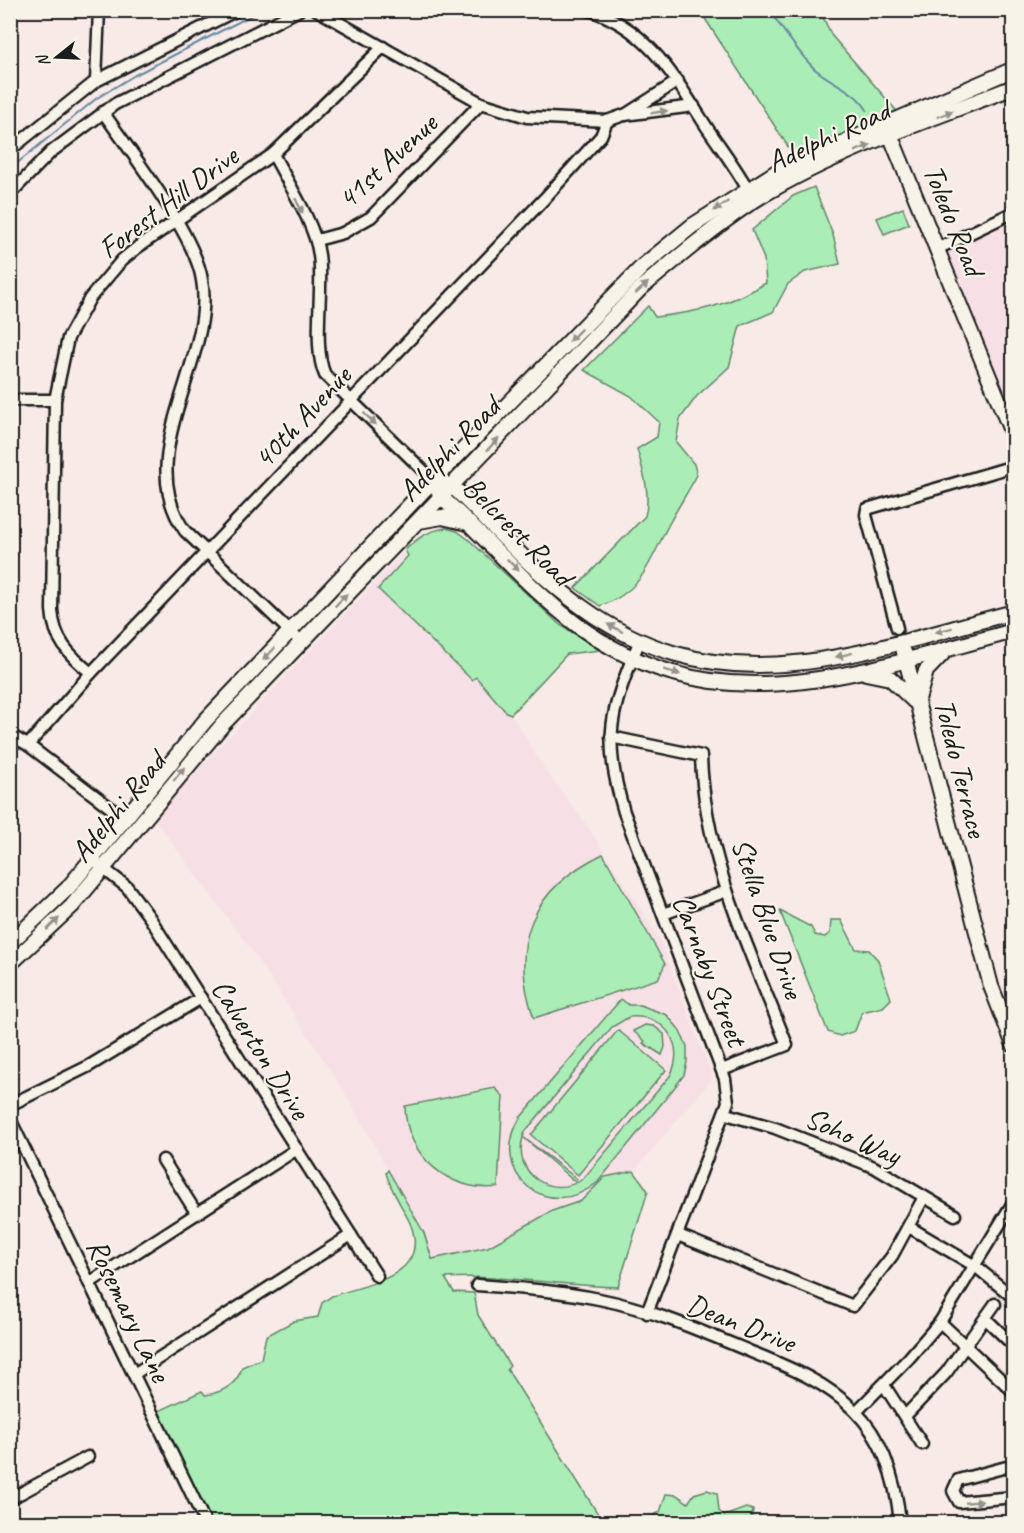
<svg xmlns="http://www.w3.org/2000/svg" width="1024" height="1533" font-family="Caveat,sans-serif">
<rect width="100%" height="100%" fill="#f7eae7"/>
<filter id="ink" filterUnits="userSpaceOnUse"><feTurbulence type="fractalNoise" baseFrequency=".0167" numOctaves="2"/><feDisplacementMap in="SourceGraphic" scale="12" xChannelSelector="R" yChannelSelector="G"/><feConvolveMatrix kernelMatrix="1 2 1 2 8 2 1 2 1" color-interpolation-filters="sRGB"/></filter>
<g filter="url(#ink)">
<g fill="#f7dfe6">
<polygon points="1013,207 1013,418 941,241"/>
<polygon points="402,554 409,556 506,712 511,714 545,770 588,827 659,938 713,1078 634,1171 572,1230 432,1259 424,1233 344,1091 255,955 156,821 157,813"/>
</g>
<g fill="#aaedb6" stroke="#638469" stroke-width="1.5" fill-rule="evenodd">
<polygon points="700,11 820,11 832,36 901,116 798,162"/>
<path d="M814,187L833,235L840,264L805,272L788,284L773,312L740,326L729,367L697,396L680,419L676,442L694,464L697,475C688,492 678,507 669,524C650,560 643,592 600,606L575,588L645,516C651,495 643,470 637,449L657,437L659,422L631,396L584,370L648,306L655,317C699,312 727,306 766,283L764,259L752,230L793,196Z"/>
<polygon points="903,208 909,224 884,234 877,218"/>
<path d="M446,528L457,531L468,539L560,625L601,650L567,654L511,714L506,712L476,677L472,680L378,589L408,556L405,550C419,537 427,531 446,528Z"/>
<path d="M603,854L665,964L658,979L534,1018C508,944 532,888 603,854Z"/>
<polygon points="780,911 811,927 815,935 825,937 830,933 831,920 841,920 856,949 869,950 878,960 891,999 883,1007 862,1012 855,1031 840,1036 828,1032"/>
<path d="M621,999L629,1005H640L667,1015L678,1028L687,1046V1062L684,1075L674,1088L598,1182C548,1224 487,1174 520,1118ZM629,1017C664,1013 687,1045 670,1076L583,1179C552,1200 512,1174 523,1137L575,1182L577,1179L523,1137L525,1132L612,1027Z"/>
<polygon points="645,1025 654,1026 664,1034 665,1047 662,1055 643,1043 645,1041 633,1031"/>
<polygon points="618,1030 666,1070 578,1175 531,1135"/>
<path d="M495,1088L503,1096L498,1187C449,1193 405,1155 405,1106Z"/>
<path d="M388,1170L424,1233L432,1259L488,1247L552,1211L581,1201L605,1177L634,1171L648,1191L618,1287C560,1286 502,1274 445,1278L454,1292L474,1293L478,1315L510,1366L507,1369L603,1522H207L159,1411L202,1391L205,1395C222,1393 238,1384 242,1367L261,1359L266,1336L294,1321L318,1317L322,1303L332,1296C367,1284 432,1276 410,1223C402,1206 391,1191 386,1173Z"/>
<polygon points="707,1490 717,1493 719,1511 724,1516 746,1508 753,1510 751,1522 650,1522 650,1517 660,1512 666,1494 677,1495 688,1503 694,1494"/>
</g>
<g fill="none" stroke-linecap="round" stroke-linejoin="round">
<g stroke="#6889a1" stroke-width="2">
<path d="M770,10C778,24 805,61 816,70C833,84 855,90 867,110"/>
<polyline points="10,169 97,98 135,75 262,10"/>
</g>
<defs>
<g id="street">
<polyline points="317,10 481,103 527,117 607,121 624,115 694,106"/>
<path d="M589,10C649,28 676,80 708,129C723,151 739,172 751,195"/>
<polyline points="799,12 802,10"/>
<polyline points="96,81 99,10"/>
<path d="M103,112C131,153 195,234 202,280C216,359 130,454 185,531L301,642"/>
<polyline points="625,115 678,81"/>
<polyline points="10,150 96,81 237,10"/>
<path d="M273,154C288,183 315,224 319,255C324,289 312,347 325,375L433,480"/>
<polyline points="10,194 51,152 115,104 299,10"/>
<polyline points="317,240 343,233 371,217 481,103"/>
<polyline points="937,249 1014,212"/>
<polyline points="10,400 55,400"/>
<polyline points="897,628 866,515 867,509 1014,466"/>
<path d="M640,640C610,711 602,737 624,812L725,1079L728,1102L647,1313"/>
<path d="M91,673C69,655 54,640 52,610L55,400L68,338L90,298L122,260L138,247L273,154L383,47"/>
<polyline points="10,735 28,745 124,818"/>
<path d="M611,737L701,756C704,858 751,953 787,1045L722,1070"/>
<polyline points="28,745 91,673 545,198 601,136 607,121"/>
<polyline points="99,865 127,887 150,918 377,1276"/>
<polyline points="663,914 727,891"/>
<polyline points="10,1105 89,1066 201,998"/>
<polyline points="726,1114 775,1128 874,1167 955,1215"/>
<polyline points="10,1119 205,1522"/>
<polyline points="163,1160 197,1214"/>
<polyline points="909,1227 975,1266 1014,1298"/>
<polyline points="678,1235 853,1306 892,1256 924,1197"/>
<polyline points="89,1283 297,1149"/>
<path d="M477,1285C517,1288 559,1291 599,1299C650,1309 701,1331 749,1351C788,1367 825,1381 855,1411C884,1440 896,1483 900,1522"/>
<polyline points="986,1319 1014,1346"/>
<polyline points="940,1322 1014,1392"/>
<polyline points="134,1374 351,1235"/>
<polyline points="884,1385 922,1444"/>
<polyline points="856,1412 909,1358 940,1322 1014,1201"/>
<polyline points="906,1415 946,1373 995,1304"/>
<polyline points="1014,1465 958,1480 953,1491 959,1502 1014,1497"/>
<polyline points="10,1499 88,1457"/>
</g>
<g id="secondary">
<polyline points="887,127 1014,438"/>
<path d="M444,483L452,486C495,527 534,573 582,607C725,711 861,651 1014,612"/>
<path d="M438,490L441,497C487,538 528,588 577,625C720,730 860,671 1014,631"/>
<polyline points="419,521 442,517 468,523"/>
<polyline points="904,652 991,986 1014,1045"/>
<polyline points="866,673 890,678 914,701"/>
<polyline points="918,699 926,671 946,650"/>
<polyline points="10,943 68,888 205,721 424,490 643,266 692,226 778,171 1014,69"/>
<path d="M10,964L72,906L223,724L641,288C677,258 714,227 753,201C833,151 927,121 1014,87"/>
</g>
</defs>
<use href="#street" stroke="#1c1c1c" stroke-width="15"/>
<use href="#secondary" stroke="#1c1c1c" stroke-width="18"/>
<use href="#street" stroke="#f7f3e8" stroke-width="10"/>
<use href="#secondary" stroke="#f7f3e8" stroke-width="14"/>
</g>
<defs><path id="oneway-solid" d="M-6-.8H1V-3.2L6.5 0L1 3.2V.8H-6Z" transform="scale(1.5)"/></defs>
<g fill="#94928c">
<use href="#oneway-solid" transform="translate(659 112) rotate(-9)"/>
<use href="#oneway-solid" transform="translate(945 114) rotate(-22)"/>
<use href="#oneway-solid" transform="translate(863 148) rotate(-23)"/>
<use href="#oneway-solid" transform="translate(299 206) rotate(64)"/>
<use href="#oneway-solid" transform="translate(721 206) rotate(146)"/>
<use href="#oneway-solid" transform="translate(642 288) rotate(-42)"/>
<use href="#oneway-solid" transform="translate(575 335) rotate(135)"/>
<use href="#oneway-solid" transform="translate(370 419) rotate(44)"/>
<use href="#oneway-solid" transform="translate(493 444) rotate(-47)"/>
<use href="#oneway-solid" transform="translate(513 565) rotate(45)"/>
<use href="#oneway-solid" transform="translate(341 600) rotate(-46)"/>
<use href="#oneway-solid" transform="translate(615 628) rotate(-152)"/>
<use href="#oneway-solid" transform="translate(944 630) rotate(165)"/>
<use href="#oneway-solid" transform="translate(269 654) rotate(134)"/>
<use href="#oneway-solid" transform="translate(844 655) rotate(166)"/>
<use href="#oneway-solid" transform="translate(672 672) rotate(16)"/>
<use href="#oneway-solid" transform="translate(179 774) rotate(-51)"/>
<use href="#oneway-solid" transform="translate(53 924) rotate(-44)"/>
<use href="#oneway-solid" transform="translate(974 1502) rotate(-5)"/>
</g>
</g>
<g text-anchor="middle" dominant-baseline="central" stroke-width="4.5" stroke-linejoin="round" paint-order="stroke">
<g font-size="30" fill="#1c1c1c" stroke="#f7f3e8">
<text transform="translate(828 136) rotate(-25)">Adelphi Road</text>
<text transform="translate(387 161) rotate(-43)">41st Avenue</text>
<text transform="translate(168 202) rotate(-37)">Forest Hill Drive</text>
<text transform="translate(954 220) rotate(68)">Toledo Road</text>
<text transform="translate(302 417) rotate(-47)">40th Avenue</text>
<text transform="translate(449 449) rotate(-46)">Adelphi Road</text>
<text transform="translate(518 531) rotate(45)">Belcrest Road</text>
<text transform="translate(961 768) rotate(76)">Toledo Terrace</text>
<text transform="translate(118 807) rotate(-51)">Adelphi Road</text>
<text transform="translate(768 918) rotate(71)">Stella Blue Drive</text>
<text transform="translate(710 970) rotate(69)">Carnaby Street</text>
<text transform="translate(261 1049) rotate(58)">Calverton Drive</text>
<text transform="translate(853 1136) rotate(24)">Soho Way</text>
<text transform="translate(129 1310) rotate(64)">Rosemary Lane</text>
<text transform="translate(741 1323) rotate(21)">Dean Drive</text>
</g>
</g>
<rect width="1024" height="1533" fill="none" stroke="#f7f3e8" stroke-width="36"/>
<rect x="18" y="18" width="988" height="1497" fill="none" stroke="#1c1c1c" stroke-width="2" filter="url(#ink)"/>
<g transform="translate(57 57) rotate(252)" stroke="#f7f3e8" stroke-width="4.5" paint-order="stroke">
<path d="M0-4.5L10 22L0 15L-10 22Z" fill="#1c1c1c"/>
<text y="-9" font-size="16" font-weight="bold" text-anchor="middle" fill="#1c1c1c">N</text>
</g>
</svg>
